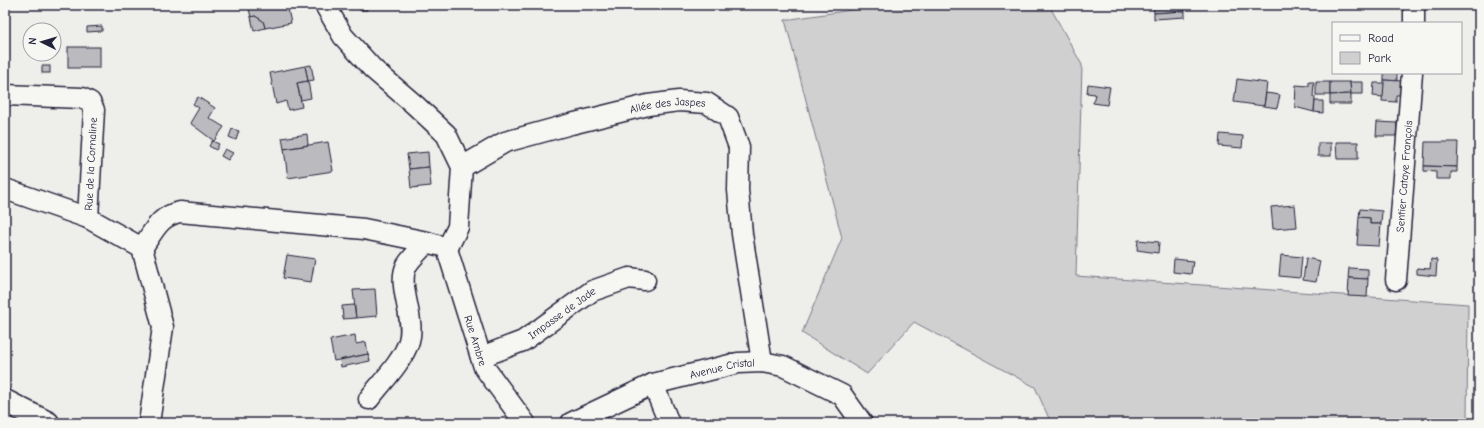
<svg xmlns="http://www.w3.org/2000/svg" width="1484" height="428" font-family="'Comic Neue',sans-serif">
<rect width="100%" height="100%" fill="#eeeeeb"/>
<filter id="ink" filterUnits="userSpaceOnUse"><feTurbulence type="fractalNoise" baseFrequency=".025" numOctaves="2"/><feDisplacementMap in="SourceGraphic" scale="8" xChannelSelector="R" yChannelSelector="G"/><feConvolveMatrix kernelMatrix="1 2 1 2 8 2 1 2 1" color-interpolation-filters="sRGB"/></filter>
<g filter="url(#ink)">
<polygon fill="#d0d0d1" stroke="#797986" points="884,5 1049,5 1082,65 1076,276 1468,304 1467,423 1051,423 1035,387 914,322 867,374 802,333 842,238 785,20"/>
<g fill="#bbbbbf" stroke="#22223b">
<polygon points="248,5 287,5 291,23 265,28 263,21 255,16 251,17"/>
<polygon points="360,5 367,5 367,10 359,10"/>
<polygon points="1153,5 1184,5 1185,11 1154,13"/>
<polygon points="1185,11 1185,17 1154,19 1154,13"/>
<polygon points="255,16 263,21 265,28 254,31 251,17"/>
<polygon points="102,26 102,31 87,32 87,27"/>
<rect x="68" y="47" width="32" height="21"/>
<polygon points="311,65 314,80 308,81 305,66"/>
<rect x="42" y="66" width="8" height="7"/>
<polygon points="305,66 308,81 297,83 302,107 288,110 286,101 276,104 270,73"/>
<polygon points="1384,73 1397,73 1397,81 1384,80"/>
<polygon points="1237,79 1267,83 1264,106 1234,102"/>
<polygon points="1384,80 1402,81 1401,95 1396,95 1396,102 1382,101"/>
<polygon points="308,81 311,98 301,100 297,83"/>
<polygon points="1309,82 1314,82 1313,97 1315,97 1314,112 1295,107 1296,85 1309,86"/>
<rect x="1316" y="82" width="14" height="13"/>
<polygon points="1330,82 1350,82 1351,94 1330,95"/>
<polygon points="1350,82 1363,82 1363,94 1351,94"/>
<polygon points="1374,83 1384,83 1383,97 1373,96"/>
<polygon points="1088,84 1110,87 1107,105 1093,103 1095,94 1087,93"/>
<polygon points="1266,93 1280,95 1277,108 1264,106"/>
<polygon points="1351,94 1351,104 1330,104 1330,95"/>
<polygon points="198,97 215,108 209,118 224,127 214,141 190,123 199,108 193,104"/>
<polygon points="1315,101 1323,101 1323,113 1314,112"/>
<polygon points="1377,122 1397,123 1396,136 1376,136"/>
<polygon points="232,129 239,131 236,140 229,137"/>
<polygon points="307,134 308,145 284,149 282,138"/>
<polygon points="1220,134 1243,136 1242,148 1219,146"/>
<polygon points="212,141 219,144 216,150 209,146"/>
<polygon points="328,142 333,171 288,178 284,149"/>
<polygon points="1336,142 1358,142 1358,159 1337,159"/>
<polygon points="1425,142 1458,142 1457,167 1424,166"/>
<rect x="1318" y="143" width="13" height="13"/>
<polygon points="225,149 233,153 228,160 221,156"/>
<polygon points="428,152 429,167 409,169 407,154"/>
<polygon points="1424,166 1457,167 1457,172 1451,172 1451,179 1436,179 1436,172 1424,171"/>
<polygon points="429,167 431,186 411,188 409,169"/>
<polygon points="1295,205 1297,227 1273,229 1271,207"/>
<polygon points="1360,209 1382,211 1381,224 1370,224 1370,218 1359,217"/>
<polygon points="1359,217 1370,218 1370,224 1381,224 1379,246 1357,245"/>
<polygon points="1138,240 1159,242 1158,253 1137,250"/>
<polygon points="287,255 315,259 311,282 283,278"/>
<polygon points="1281,255 1302,257 1300,278 1279,276"/>
<polygon points="1306,258 1320,261 1316,282 1303,280"/>
<polygon points="1174,259 1193,261 1191,274 1173,272"/>
<polygon points="1431,259 1437,260 1436,276 1417,274 1417,268 1430,269"/>
<polygon points="1349,268 1368,269 1368,279 1348,278"/>
<polygon points="1349,278 1368,279 1367,297 1348,296"/>
<polygon points="375,289 377,316 356,318 353,290"/>
<polygon points="354,305 356,318 343,319 342,306"/>
<polygon points="355,335 356,344 366,342 368,354 334,361 330,340"/>
<polygon points="368,354 370,361 341,367 340,360"/>
</g>
<g fill="none" stroke-linecap="round" stroke-linejoin="round">
<defs>
<g id="street">
<polyline points="325,5 343,36 373,69 415,105 446,134 462,167 458,227 447,249"/>
<polyline points="1414,23 1414,5"/>
<polyline points="5,95 82,98 90,102 94,110 88,218"/>
<path id="s1" d="M462,167L505,142L571,124L648,105L679,101L707,103L728,117L739,147L738,190L742,234L762,362"/>
<polyline points="5,189 88,218 142,248 163,327 149,423"/>
<path d="M142,248C154,231 159,216 180,212L364,229L427,242"/>
<path id="s2" d="M447,249L484,367L525,423"/>
<path id="s3" d="M1396,280L1412,73"/>
<path id="s4" d="M481,357L523,341L592,291L629,278L645,280"/>
<polyline points="653,384 669,423"/>
<path d="M369,399C382,382 403,361 409,341C416,318 396,284 407,265C412,257 421,249 427,242L437,245"/>
<path id="s5" d="M571,423L653,384L738,363L762,362L783,366L842,395L862,423"/>
</g>
<polyline id="secondary" points="5,401 48,423"/>
</defs>
<use href="#street" stroke="#22223b" stroke-width="23"/>
<use href="#secondary" stroke="#22223b" stroke-width="25"/>
<use href="#street" stroke="#f6f6f2" stroke-width="20"/>
<use href="#secondary" stroke="#f6f6f2" stroke-width="22"/>
</g>
</g>
<g text-anchor="middle" dominant-baseline="central" stroke-width="4" stroke-linejoin="round" paint-order="stroke">
<g font-size="11" fill="#22223b" stroke="#f6f6f2">
<text stroke="none"><textPath href="#s1" startOffset="217">Allée des Jaspes</textPath></text>
<text transform="translate(91 164) rotate(-87)">Rue de la Cornaline</text>
<text stroke="none"><textPath href="#s3" startOffset="104">Sentier Cataye François</textPath></text>
<text stroke="none"><textPath href="#s4" startOffset="93">Impasse de Jade</textPath></text>
<text stroke="none"><textPath href="#s2" startOffset="96">Rue Ambre</textPath></text>
<text stroke="none"><textPath href="#s5" startOffset="162">Avenue Cristal</textPath></text>
</g>
</g>
<rect width="1484" height="428" fill="none" stroke="#f6f6f2" stroke-width="20"/>
<rect x="10" y="10" width="1464" height="408" fill="none" stroke="#22223b" stroke-width="1.5" filter="url(#ink)"/>
<rect x="1332" y="22" width="130" height="52" fill="#f6f6f2" stroke="#a1a1a9"/>
<rect x="1340" y="35" width="20" height="6" fill="#f6f6f2" stroke="#a1a1a9"/>
<text x="1368" y="42" font-size="12" fill="#22223b">Road</text>
<rect x="1340" y="52" width="20" height="12" fill="#d0d0d1" stroke="#a1a1a9"/>
<text x="1368" y="62" font-size="12" fill="#22223b">Park</text>
<g transform="translate(42 42) rotate(275)"><circle r="19" fill="#f6f6f2" stroke="#a1a1a9"/>
<path d="M0-3L7 15L0 10L-7 15Z" fill="#22223b"/>
<text y="-6" font-size="11" font-weight="bold" text-anchor="middle" fill="#22223b">N</text>
</g>
</svg>
